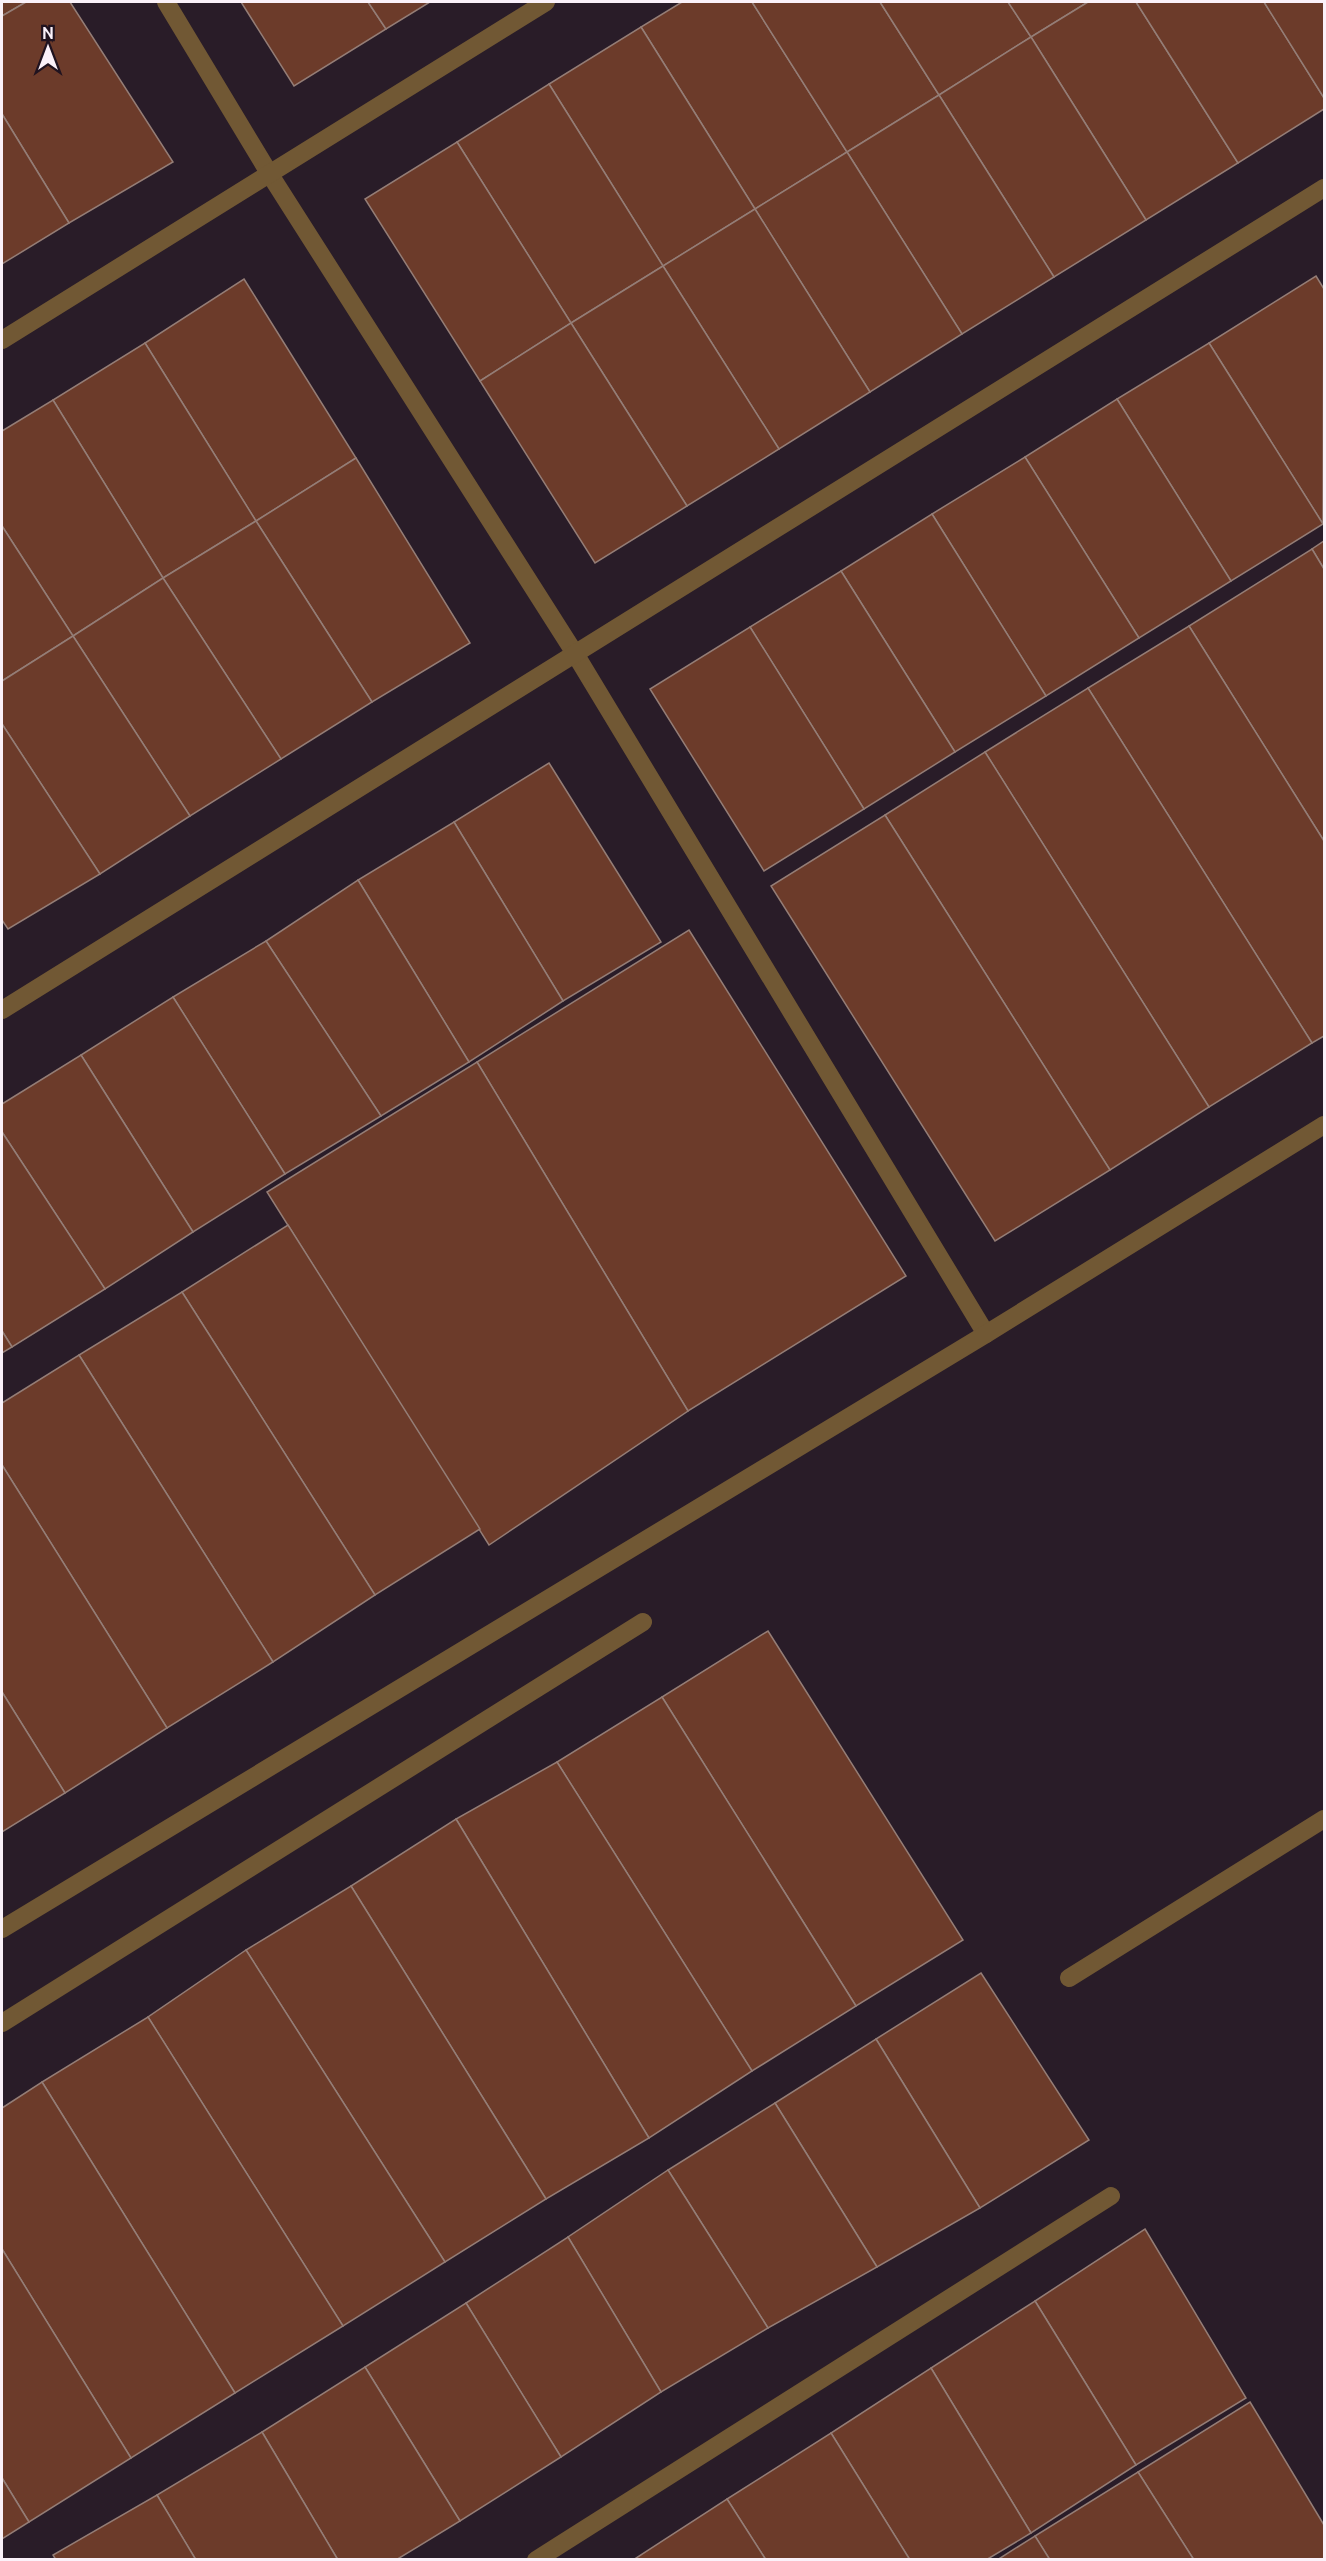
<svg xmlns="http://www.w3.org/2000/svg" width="1326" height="2561" font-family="Ubuntu,sans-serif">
<rect width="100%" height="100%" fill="#291c28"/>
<g fill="#6c3b2a" stroke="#947d76" stroke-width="1.5">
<polygon points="2,2 26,2 2,16"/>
<polygon points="26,2 70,2 173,162 69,223 2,114 2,16"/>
<polygon points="241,2 368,2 386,29 294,86"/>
<polygon points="368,2 430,2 386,29"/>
<polygon points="682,2 752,2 847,152 755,209 641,27"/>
<polygon points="752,2 880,2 939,95 847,152"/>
<polygon points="880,2 1008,2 1031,37 939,95"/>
<polygon points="1008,2 1088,2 1031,37"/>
<polygon points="1088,2 1136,2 1238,163 1146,220 1031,37"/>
<polygon points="1136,2 1264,2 1324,98 1324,109 1238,163"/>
<polygon points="1264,2 1324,2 1324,98"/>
<polygon points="641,27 755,209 663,266 549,84"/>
<polygon points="1031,37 1146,220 1054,277 939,95"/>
<polygon points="549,84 663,266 571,323 457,142"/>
<polygon points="939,95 1054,277 962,334 847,152"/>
<polygon points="2,114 69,223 2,264"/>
<polygon points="457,142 571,323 480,381 365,199"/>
<polygon points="847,152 962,334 870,392 755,209"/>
<polygon points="755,209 870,392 779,449 663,266"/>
<polygon points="663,266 779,449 687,506 571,323"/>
<polygon points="1316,276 1324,289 1323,524 1209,343"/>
<polygon points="244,279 356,458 256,521 145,343"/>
<polygon points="571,323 687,506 595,563 480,381"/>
<polygon points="145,343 256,521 163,578 53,400"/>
<polygon points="1209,343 1323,524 1231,581 1117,399"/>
<polygon points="1117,399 1231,581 1139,638 1025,457"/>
<polygon points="53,400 163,578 73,636 2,526 2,431"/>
<polygon points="1025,457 1139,638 1046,696 932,514"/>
<polygon points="356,458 470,643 372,702 256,521"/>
<polygon points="932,514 1046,696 955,752 841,571"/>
<polygon points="256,521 372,702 281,759 163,578"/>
<polygon points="2,526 73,636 2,681"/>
<polygon points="1324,541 1324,569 1312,549"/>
<polygon points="1312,549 1324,569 1324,841 1189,626"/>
<polygon points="841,571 955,752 864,809 750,627"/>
<polygon points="163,578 281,759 190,816 73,636"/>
<polygon points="1189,626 1324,841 1324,1036 1312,1043 1088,688"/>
<polygon points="750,627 864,809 764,871 650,689"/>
<polygon points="73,636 190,816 100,874 2,724 2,681"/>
<polygon points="1088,688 1312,1043 1209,1107 985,752"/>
<polygon points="2,724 100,874 8,929 2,920"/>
<polygon points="985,752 1209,1107 1110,1170 885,815"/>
<polygon points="549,763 661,942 563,1001 454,822"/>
<polygon points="885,815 1110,1170 995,1241 771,886"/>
<polygon points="454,822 563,1001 469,1062 358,880"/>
<polygon points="358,880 469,1062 381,1116 266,941"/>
<polygon points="689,930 906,1276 688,1411 477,1062"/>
<polygon points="266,941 381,1116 285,1174 173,997"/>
<polygon points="173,997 285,1174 193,1232 81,1055"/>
<polygon points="81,1055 193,1232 105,1289 2,1132 2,1104"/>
<polygon points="477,1062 688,1411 489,1545 267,1192"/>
<polygon points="2,1132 105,1289 12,1347 2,1331"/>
<polygon points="288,1225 480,1529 375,1595 182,1292"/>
<polygon points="182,1292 375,1595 273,1662 79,1355"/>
<polygon points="2,1331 12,1347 2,1353"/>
<polygon points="79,1355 273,1662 167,1728 2,1465 2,1403"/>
<polygon points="2,1465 167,1728 65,1793 2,1692"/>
<polygon points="768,1631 963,1940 856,2006 662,1697"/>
<polygon points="2,1692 65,1793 2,1832"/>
<polygon points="662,1697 856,2006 752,2071 557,1762"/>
<polygon points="557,1762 752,2071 649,2138 456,1819"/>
<polygon points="456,1819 649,2138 546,2199 351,1886"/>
<polygon points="351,1886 546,2199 445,2262 246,1950"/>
<polygon points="246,1950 445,2262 343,2326 148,2017"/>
<polygon points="981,1973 1089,2140 980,2208 876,2039"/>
<polygon points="148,2017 343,2326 235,2393 42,2082"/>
<polygon points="876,2039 980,2208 877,2267 775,2103"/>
<polygon points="42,2082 235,2393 131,2458 2,2249 2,2108"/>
<polygon points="775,2103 877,2267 768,2328 668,2170"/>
<polygon points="668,2170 768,2328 661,2392 568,2237"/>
<polygon points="1145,2229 1246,2398 1136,2465 1035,2301"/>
<polygon points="568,2237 661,2392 561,2457 466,2303"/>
<polygon points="2,2249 131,2458 29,2522 2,2478"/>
<polygon points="1035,2301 1136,2465 1031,2533 931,2368"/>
<polygon points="466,2303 561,2457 460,2521 365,2367"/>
<polygon points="365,2367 460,2521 396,2560 338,2560 262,2432"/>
<polygon points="931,2368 1031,2533 986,2560 910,2560 831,2433"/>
<polygon points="1250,2402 1324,2525 1324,2560 1194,2560 1138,2472"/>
<polygon points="262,2432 338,2560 196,2560 157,2495"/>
<polygon points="831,2433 910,2560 766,2560 727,2499"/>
<polygon points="1138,2472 1194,2560 1050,2560 1035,2536"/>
<polygon points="2,2478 29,2522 2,2539"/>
<polygon points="157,2495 196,2560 56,2560 53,2555"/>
<polygon points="727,2499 766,2560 633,2560"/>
<polygon points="1035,2536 1050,2560 997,2560"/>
</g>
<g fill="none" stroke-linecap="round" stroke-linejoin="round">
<g stroke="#715834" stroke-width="18">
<polyline points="166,2 269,173 574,652 986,1334"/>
<polyline points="2,340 546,2"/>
<polyline points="2,1010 1324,188"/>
<polyline points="2,1929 986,1334 1324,1125"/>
<polyline points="1069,1978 1324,1819"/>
<polyline points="2,2023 643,1622"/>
<polyline points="536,2560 1111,2196"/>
</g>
</g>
<rect width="1326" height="2561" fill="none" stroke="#faf1f9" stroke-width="6"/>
<g transform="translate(48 48)" stroke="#20131f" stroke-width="4.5" paint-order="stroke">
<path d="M0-4.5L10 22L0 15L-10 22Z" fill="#faf1f9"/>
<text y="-9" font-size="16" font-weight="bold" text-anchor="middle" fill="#faf1f9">N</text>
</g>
</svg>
